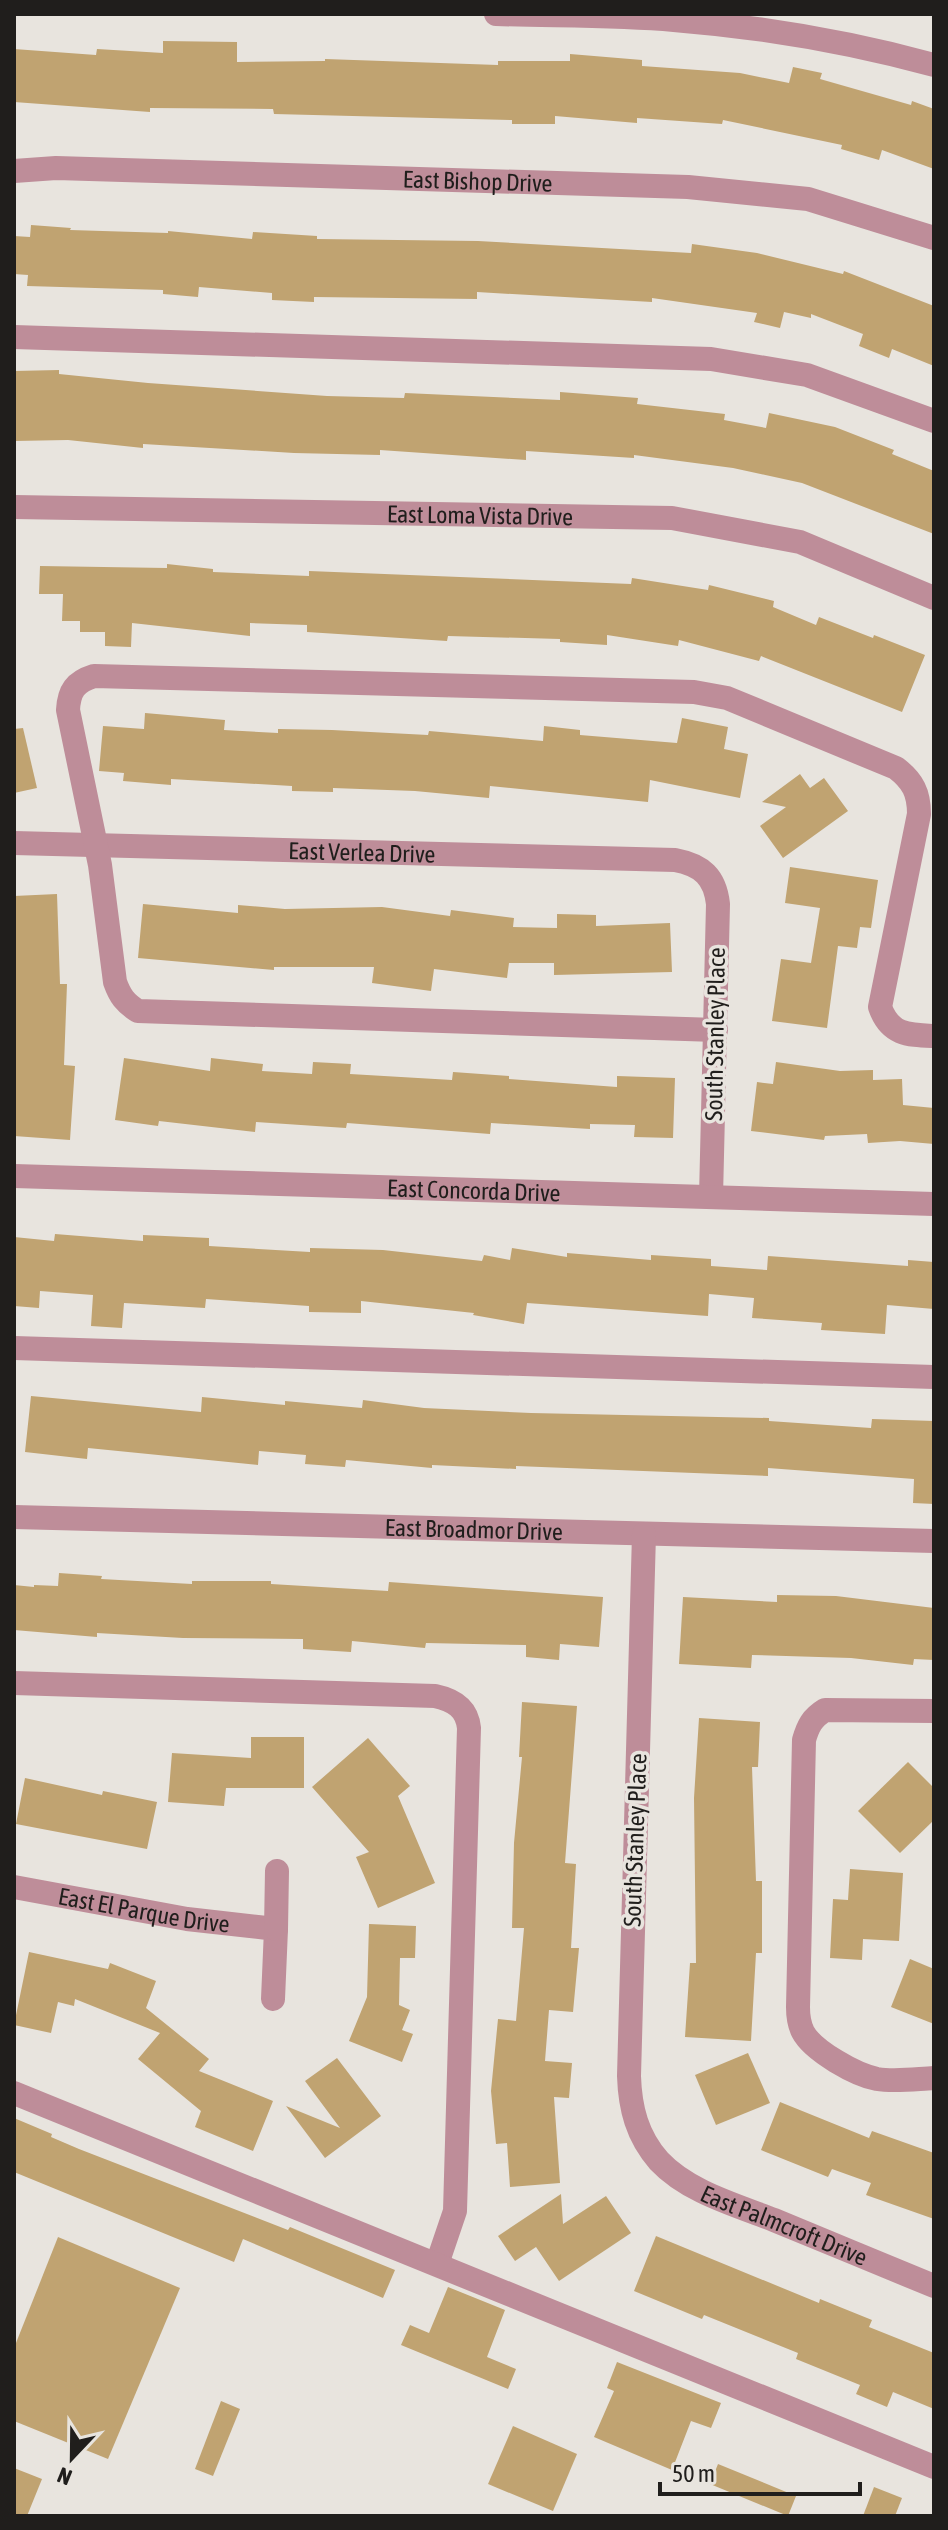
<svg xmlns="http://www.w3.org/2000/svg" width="948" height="2530" font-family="'Asap Condensed',sans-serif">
<rect width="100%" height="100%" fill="#e8e4de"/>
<g fill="#c0a371">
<polygon points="163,41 237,42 237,62 325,61 325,59 498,65 498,61 570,61 570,54 642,60 642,66 740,73 789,83 793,67 822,73 820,79 911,105 912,101 934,109 934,169 882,150 879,160 841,149 842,145 723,120 722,124 637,118 637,123 555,116 555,124 512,124 512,120 274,114 273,109 150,108 150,112 14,102 14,49 96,55 97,49 163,53"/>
<polygon points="31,225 71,228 70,230 168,233 168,231 252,239 253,232 317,236 317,239 478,241 691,253 692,244 757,253 843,274 844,271 934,306 934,366 892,349 889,358 859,346 863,334 811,314 811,318 784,312 780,328 754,322 757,313 652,298 652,302 477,292 477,299 314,297 314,302 272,300 272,293 199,287 198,297 163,294 163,290 27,286 28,275 14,274 14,236 30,237"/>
<polygon points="59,370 59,374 148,383 327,396 404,398 405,393 560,400 560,392 638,398 637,404 725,414 724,420 766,428 769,413 835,427 894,450 892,454 934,471 934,534 802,483 733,468 634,455 634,458 526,451 526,460 380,450 380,455 294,453 143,444 143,448 68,440 14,441 14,371"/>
<polygon points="167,564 213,569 213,572 309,576 309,571 631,584 632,578 708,590 709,585 774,601 773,607 816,625 819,617 873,638 874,635 925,655 902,712 761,656 759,661 679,640 678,646 607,635 607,645 560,642 560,639 448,636 447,641 307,632 307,625 250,623 250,636 132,623 131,647 105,646 105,632 80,632 80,621 62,621 63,594 39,594 40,566 167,568"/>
<polygon points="145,713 225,720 224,730 278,733 278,729 332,730 428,735 429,731 543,741 544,726 580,730 580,735 677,743 682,718 728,727 724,749 748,754 740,798 650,780 648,802 490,786 489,798 415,791 333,788 333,792 292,791 292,786 171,779 171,785 123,781 124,773 99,771 103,726 144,729"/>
<polygon points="23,728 37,788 14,793 14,729"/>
<polygon points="800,774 810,788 824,778 848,811 783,858 760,826 786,807 762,802"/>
<polygon points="790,867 878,880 871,928 860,927 857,948 838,946 827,1028 772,1021 781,959 811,963 820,908 785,903"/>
<polygon points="57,894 60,984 67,984 64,1065 75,1066 70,1140 14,1136 14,896"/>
<polygon points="143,904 238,913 238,905 285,909 382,907 450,916 451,910 514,918 513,927 557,928 557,914 596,915 596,926 670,923 672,972 554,975 554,963 509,963 507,978 434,969 431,991 372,983 374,967 274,967 274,970 138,958"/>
<polygon points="124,1058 210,1071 211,1058 263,1064 262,1071 312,1074 313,1062 351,1064 350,1074 452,1080 453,1072 509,1076 509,1079 617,1087 617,1076 675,1078 673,1138 634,1137 635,1125 590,1124 590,1129 491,1123 490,1134 347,1123 346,1128 256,1122 255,1132 159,1121 158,1126 115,1120"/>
<polygon points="776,1062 840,1071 873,1070 873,1080 902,1079 903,1105 934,1108 934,1144 900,1141 868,1143 867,1134 825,1136 824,1140 751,1131 757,1082 773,1084"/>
<polygon points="55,1234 143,1241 143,1235 209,1238 209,1246 310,1252 310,1248 383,1250 482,1261 484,1255 510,1260 512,1248 567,1257 567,1253 651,1260 651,1255 711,1259 711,1266 767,1270 768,1256 908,1266 908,1260 934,1262 934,1309 887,1305 885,1334 821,1330 822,1323 752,1318 754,1298 709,1294 708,1316 527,1303 524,1324 473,1315 474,1313 361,1301 361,1313 309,1312 309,1306 206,1299 205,1308 124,1303 122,1328 91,1326 93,1295 40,1291 39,1308 14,1306 14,1237 54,1241"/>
<polygon points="31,1396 201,1412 202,1397 285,1405 285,1401 362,1408 363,1400 424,1408 531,1413 769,1418 769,1421 871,1428 872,1419 934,1421 934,1504 913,1503 914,1479 768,1468 768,1476 516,1466 516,1469 432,1465 432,1468 346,1460 345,1467 305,1464 306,1455 259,1451 258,1465 88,1448 87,1459 25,1452"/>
<polygon points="59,1573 102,1576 101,1579 192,1584 192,1581 271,1581 271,1584 388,1591 389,1582 603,1597 599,1647 560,1644 559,1660 526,1657 526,1645 426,1643 425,1648 352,1641 351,1652 303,1649 303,1639 183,1638 97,1633 97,1637 14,1630 14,1585 34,1587 34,1585 58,1586"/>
<polygon points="777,1595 836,1596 934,1608 934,1660 914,1659 913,1665 851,1658 752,1655 751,1668 679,1664 683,1597 777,1602"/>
<polygon points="522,1702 577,1706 565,1863 576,1864 571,1948 579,1948 573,2012 549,2010 545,2061 572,2063 569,2098 554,2097 560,2183 510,2187 507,2143 496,2144 491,2091 498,2019 516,2021 524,1928 512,1928 514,1843 522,1757 519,1757"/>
<polygon points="699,1718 760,1722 758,1767 752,1767 756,1881 762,1881 762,1953 756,1953 751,2041 685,2037 690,1963 696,1963 694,1798"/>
<polygon points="251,1737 304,1737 304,1788 226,1788 224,1806 168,1802 172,1753 251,1758"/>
<polygon points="368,1738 410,1786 398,1796 435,1883 378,1908 356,1857 369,1852 312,1787"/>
<polygon points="908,1762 934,1788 934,1820 900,1853 858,1811"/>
<polygon points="25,1778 102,1795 103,1791 157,1802 147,1849 16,1824"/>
<polygon points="850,1869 903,1873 899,1941 863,1939 862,1960 830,1958 833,1899 848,1900"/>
<polygon points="369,1924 416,1926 415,1958 400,1958 399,2005 410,2010 402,2030 413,2034 402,2062 349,2041 367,1997"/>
<polygon points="29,1952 108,1969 110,1963 156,1981 146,2008 209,2059 199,2071 273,2101 253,2151 195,2127 201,2111 138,2059 160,2033 75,1999 74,2006 58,2002 51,2033 14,2025"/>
<polygon points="910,1959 934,1969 934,2024 891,2007"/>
<polygon points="748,2053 770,2103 716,2125 695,2075"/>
<polygon points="337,2058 381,2116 325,2158 286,2106 340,2128 305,2081"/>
<polygon points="780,2102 869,2138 872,2131 934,2153 934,2219 866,2195 871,2183 832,2169 828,2177 761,2150"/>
<polygon points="14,2118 52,2134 51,2137 79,2149 288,2230 290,2227 395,2270 383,2298 243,2239 234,2262 14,2172"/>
<polygon points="561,2194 563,2224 606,2196 631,2233 559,2281 536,2247 515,2261 498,2236"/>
<polygon points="656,2236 819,2303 820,2299 872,2320 869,2327 934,2353 934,2409 893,2392 887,2407 856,2394 860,2385 796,2359 798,2353 704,2315 702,2319 634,2291"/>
<polygon points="58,2237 180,2288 108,2459 14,2421 14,2348"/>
<polygon points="448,2287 505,2310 487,2357 516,2369 508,2389 401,2345 410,2325 429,2333"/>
<polygon points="617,2362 721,2403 711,2428 691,2421 672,2470 594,2437 614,2391 607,2388"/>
<polygon points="221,2401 240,2409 213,2476 195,2469"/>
<polygon points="513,2426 577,2454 553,2511 488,2484"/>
<polygon points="718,2464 796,2496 788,2516 710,2484"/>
<polygon points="14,2468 42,2479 27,2516 14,2516"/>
<polygon points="874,2487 902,2498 895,2516 863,2516"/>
</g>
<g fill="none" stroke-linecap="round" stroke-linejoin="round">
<g stroke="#be8d99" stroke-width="24">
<path d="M496,14C555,16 615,15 674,20C762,27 849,42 934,65"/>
<path id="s1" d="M14,171L56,168L688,187L808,199L934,238"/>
<polyline points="14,337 711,359 807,375 934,421"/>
<path id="s2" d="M14,507L672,518L800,542L934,598"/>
<path id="s3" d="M14,843L675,860C702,865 715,877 718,904L711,1197"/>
<path d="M716,1030L138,1011C125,1003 120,996 115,982L100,865L68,710C69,691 75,682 94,676L694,692L727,698L896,768C913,781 919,793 919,814L880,1007C890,1035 908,1035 934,1036"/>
<path id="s4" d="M14,1176L934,1204"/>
<polyline points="14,1348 934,1377"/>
<path id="s5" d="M14,1517L934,1541"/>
<path id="s6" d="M644,1534L629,2076C630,2108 637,2136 659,2161C688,2192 736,2205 774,2220C827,2242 881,2264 934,2286"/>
<path d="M14,1683L435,1696C454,1700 467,1708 469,1728L455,2211L437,2264"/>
<path d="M934,1711L825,1710C812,1718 808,1726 804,1740L798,2007C798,2016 799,2024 803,2032C813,2051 856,2075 877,2079C895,2082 915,2079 934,2078"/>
<path id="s7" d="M14,1887L187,1919L276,1929L273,1999"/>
<polyline points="276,1929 277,1871"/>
<polyline points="14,2093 934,2467"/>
</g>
</g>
<g text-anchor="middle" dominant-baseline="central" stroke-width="7" stroke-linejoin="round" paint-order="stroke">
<g font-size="24" fill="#201e1c" stroke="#e8e4de">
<text stroke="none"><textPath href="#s1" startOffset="464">East Bishop Drive</textPath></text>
<text stroke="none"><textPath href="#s2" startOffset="466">East Loma Vista Drive</textPath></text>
<text stroke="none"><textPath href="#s3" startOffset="348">East Verlea Drive</textPath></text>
<text transform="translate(715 1034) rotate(-89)">South Stanley Place</text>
<text stroke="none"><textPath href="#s4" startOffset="460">East Concorda Drive</textPath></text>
<text stroke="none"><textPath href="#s5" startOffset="460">East Broadmor Drive</textPath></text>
<text transform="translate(635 1840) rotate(-88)">South Stanley Place</text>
<text stroke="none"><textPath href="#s7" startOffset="132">East El Parque Drive</textPath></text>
<text stroke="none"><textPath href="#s6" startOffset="776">East Palmcroft Drive</textPath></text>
</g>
</g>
<rect width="948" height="2530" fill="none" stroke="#201e1c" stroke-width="32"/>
<g transform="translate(72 2458) rotate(202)" stroke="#e8e4de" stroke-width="6" paint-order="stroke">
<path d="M0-6L14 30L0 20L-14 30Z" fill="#201e1c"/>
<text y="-12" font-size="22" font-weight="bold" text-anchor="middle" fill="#201e1c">N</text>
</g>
<path d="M660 2482v12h200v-12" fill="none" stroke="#201e1c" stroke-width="4"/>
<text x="672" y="2482" font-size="24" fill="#201e1c" stroke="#e8e4de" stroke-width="6" paint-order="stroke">50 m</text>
</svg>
